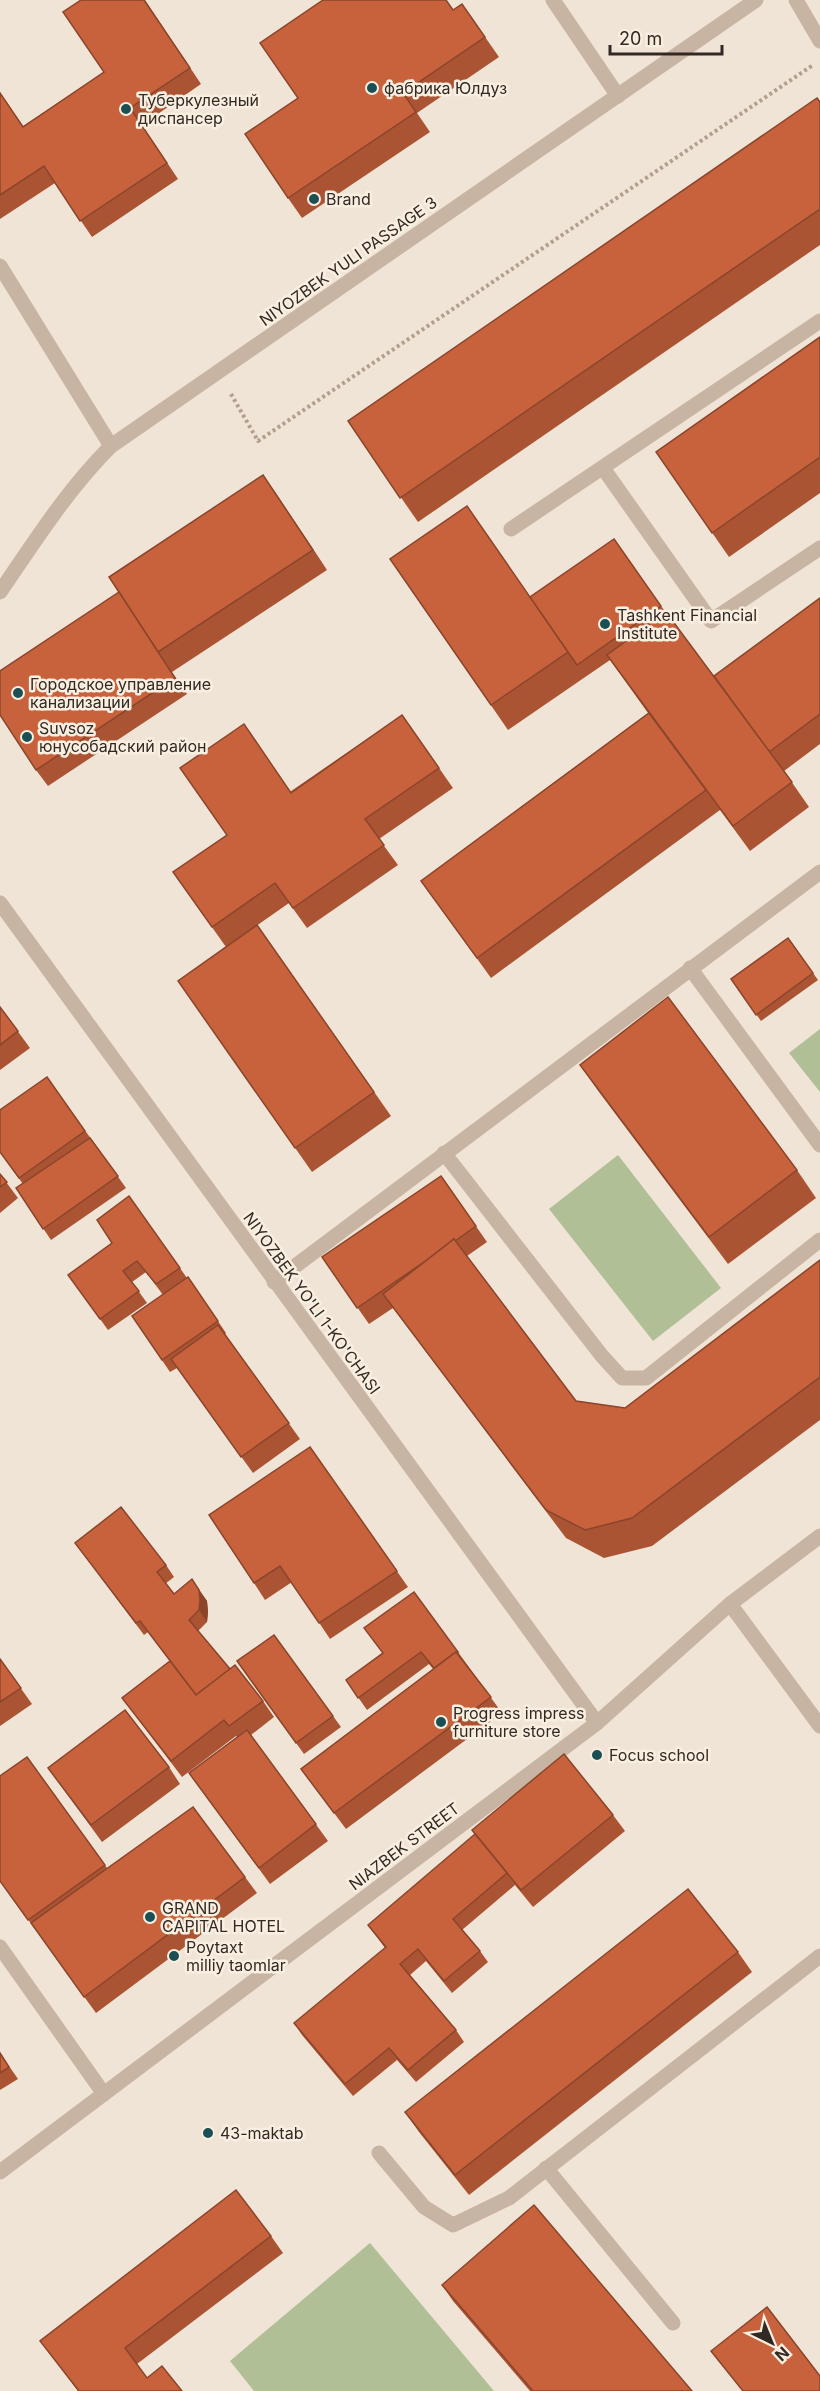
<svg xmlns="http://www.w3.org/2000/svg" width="820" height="2391" font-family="Inter,sans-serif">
<rect width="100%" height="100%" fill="#f0e4d6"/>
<g fill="#b0bf96">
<polygon points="820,1029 820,1092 789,1053"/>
<polygon points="618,1155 721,1288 653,1341 549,1209"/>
<polygon points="370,2243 494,2391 254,2391 230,2361"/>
</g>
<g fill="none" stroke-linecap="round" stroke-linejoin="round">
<polyline stroke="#b49e8c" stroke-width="4" stroke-dasharray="3 3" stroke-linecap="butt" points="231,394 258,441 813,65"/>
<g stroke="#c8b4a2" stroke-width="15">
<polyline points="553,0 618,96"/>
<polyline points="796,0 820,41"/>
<polyline points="0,266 111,446"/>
<polyline points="603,468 711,621 820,548"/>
<polyline points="511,529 820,321"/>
<path d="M0,592C35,541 67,490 111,446L756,0"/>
<polyline points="0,903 597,1723"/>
<polyline points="690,968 820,1145"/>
<polyline points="444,1153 602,1356 622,1378 646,1378 820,1240"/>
<polyline points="274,1282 820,872"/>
<polyline points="730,1604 820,1726"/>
<polyline points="0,1947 104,2094"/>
<polyline points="379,2153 424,2207 453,2225 509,2198 820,1956"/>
<polyline points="546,2168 673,2323"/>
<polyline points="0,2172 597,1723 730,1604 820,1536"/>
</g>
</g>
<g fill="#ab5434">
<polygon points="145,0 201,84 142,125 178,179 92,237 55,183 0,219 0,92 23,126 104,72"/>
<polygon points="462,4 499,57 417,113 430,132 302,218 288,198 453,10"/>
<polygon points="820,102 820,245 418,522 348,421"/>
<polygon points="820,337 820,493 729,557 656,452"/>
<polygon points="263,475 327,570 172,672 187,694 48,786 36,770 119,592"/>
<polygon points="614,539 666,613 714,676 820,598 820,744 784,771 809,807 750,851 720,810 491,978 421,881 648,713 610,660 508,730 390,559 565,648"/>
<polygon points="402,715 453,788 379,839 398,865 307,928 289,903 226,947 173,872"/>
<polygon points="257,925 391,1116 312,1172 178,981"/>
<polygon points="788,938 818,980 761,1021 731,979"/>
<polygon points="0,1007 30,1048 0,1070"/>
<polygon points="580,1065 797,1170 816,1198 728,1264 599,1092"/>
<polygon points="47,1077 126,1188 51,1240 16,1188 23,1184 0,1152"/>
<polygon points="0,1174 18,1198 0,1213"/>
<polygon points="441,1176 487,1242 467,1256 576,1401 625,1408 820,1260 820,1420 652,1546 604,1558 566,1538 393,1308 369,1324 322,1257"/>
<polygon points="129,1196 187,1278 188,1277 226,1333 225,1334 300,1439 253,1473 177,1368 170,1372 132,1316 163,1295 146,1272 132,1282 147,1303 108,1330 68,1275 112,1243"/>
<polygon points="310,1447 408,1587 330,1639 292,1582 265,1600 254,1583"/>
<polygon points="75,1543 166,1565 174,1577 165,1584 174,1594 192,1579 207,1601 208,1612 207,1622 198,1631 230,1669 263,1701 274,1717 251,1735 328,1841 270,1884 189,1773 237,1737 236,1736 182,1777 122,1698 170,1661 148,1632 144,1635"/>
<polygon points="274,1635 341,1727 304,1754 237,1661"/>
<polygon points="458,1652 502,1713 346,1829 301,1769 433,1669 429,1664 367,1710 346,1680 382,1653"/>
<polygon points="0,1659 32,1704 0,1726"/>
<polygon points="27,1757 107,1868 245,1877 257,1893 96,2013 0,1881"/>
<polygon points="169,1767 180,1784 102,1842 48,1768"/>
<polygon points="613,1815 625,1831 533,1907 515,1885 462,1930 480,1951 488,1962 452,1993 426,1961 410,1975 456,2030 464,2042 416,2082 397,2060 353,2096 302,2035 294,2023 385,1948 368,1925"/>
<polygon points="738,1952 752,1972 469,2195 419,2132 405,2112"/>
<polygon points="0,2053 18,2079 0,2090"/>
<polygon points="271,2236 283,2253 137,2364 147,2378 182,2391 78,2391 40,2341"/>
<polygon points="442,2285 692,2391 530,2391 453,2301"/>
</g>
<g fill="#8b452b">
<polygon points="263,475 277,495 327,570 313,550"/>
<polygon points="199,1590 207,1601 208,1612 207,1622 199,1610"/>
</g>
<g fill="#c7623d" stroke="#8b452b" stroke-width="1.5">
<polygon points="81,0 144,0 190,68 130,108 167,163 80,221 44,166 0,195 0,93 23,127 104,72 63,12"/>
<polygon points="323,0 446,0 453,10 462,4 485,37 403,93 416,112 288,198 245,134 298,98 260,43"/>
<polygon points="817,98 820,102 820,209 400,498 348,421"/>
<polygon points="820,337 820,457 712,533 656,452"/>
<polygon points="263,475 313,550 158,652 109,577"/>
<polygon points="467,506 568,652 491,705 390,559"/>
<polygon points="614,539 661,606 577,665 530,597"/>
<polygon points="119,592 175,678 36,770 0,715 0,671"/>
<polygon points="820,598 820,714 769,752 714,676"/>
<polygon points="666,612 792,782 733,826 607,655"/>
<polygon points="649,713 706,790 477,958 421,881"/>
<polygon points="402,715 439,768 365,819 384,845 293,908 275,883 212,927 173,872 227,835 180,768 244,724 291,793"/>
<polygon points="257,925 374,1092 295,1148 178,981"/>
<polygon points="788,938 813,973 756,1015 731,979"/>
<polygon points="668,997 797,1170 709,1237 580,1065"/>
<polygon points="0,1007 18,1031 0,1045"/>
<polygon points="47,1077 85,1131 19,1178 0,1152 0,1110"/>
<polygon points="90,1138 118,1176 43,1229 16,1188"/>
<polygon points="0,1174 7,1182 0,1187"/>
<polygon points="441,1176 476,1226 455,1241 454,1239 427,1260 357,1308 322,1257"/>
<polygon points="129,1196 180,1268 156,1284 137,1261 123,1271 139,1291 100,1319 68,1275 112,1243 97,1220"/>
<polygon points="454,1239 576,1401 625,1408 820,1260 820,1377 632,1518 585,1530 546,1510 383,1294"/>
<polygon points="188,1277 218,1321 162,1360 132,1316"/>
<polygon points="218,1325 289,1423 241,1457 171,1359"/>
<polygon points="310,1447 397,1571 319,1623 280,1566 254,1583 209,1515"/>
<polygon points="121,1507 166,1565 157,1572 174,1594 192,1579 199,1590 200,1600 199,1610 189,1620 230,1669 196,1695 140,1621 136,1623 75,1543"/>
<polygon points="414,1592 458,1652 456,1652 434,1668 421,1652 358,1698 346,1680 383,1653 364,1628"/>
<polygon points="274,1635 333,1716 296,1743 237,1661"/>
<polygon points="456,1652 491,1697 334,1813 301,1769"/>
<polygon points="0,1659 21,1688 0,1702"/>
<polygon points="170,1661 196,1695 235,1665 263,1701 229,1726 224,1720 171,1761 122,1698"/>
<polygon points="125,1710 169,1767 91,1825 48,1768"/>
<polygon points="247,1730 316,1824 259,1868 189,1773"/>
<polygon points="564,1754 613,1815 521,1890 472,1830"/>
<polygon points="27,1757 105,1865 28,1920 0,1881 0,1776"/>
<polygon points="193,1807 245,1877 84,1997 31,1923"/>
<polygon points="475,1834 507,1873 453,1919 480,1951 444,1981 418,1949 400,1964 456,2030 408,2070 389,2048 345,2084 294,2023 386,1947 368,1925"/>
<polygon points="688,1889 738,1952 455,2175 405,2112"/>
<polygon points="0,2053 9,2067 0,2073"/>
<polygon points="236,2190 271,2236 125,2348 147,2378 162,2366 182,2391 79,2391 40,2341"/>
<polygon points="534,2205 692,2391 533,2391 442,2285"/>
<polygon points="767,2307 820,2376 820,2391 743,2391 711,2351"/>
</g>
<g fill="#1a4f54" stroke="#f9efe1" stroke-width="2">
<circle cx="372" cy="88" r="6"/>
<circle cx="126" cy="109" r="6"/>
<circle cx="314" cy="199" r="6"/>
<circle cx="605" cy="624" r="6"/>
<circle cx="18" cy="693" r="6"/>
<circle cx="27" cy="737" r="6"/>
<circle cx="441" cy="1722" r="6"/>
<circle cx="597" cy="1755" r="6"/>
<circle cx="150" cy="1917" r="6"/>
<circle cx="174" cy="1956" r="6"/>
<circle cx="208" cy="2133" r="6"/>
</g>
<g text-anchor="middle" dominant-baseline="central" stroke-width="5" stroke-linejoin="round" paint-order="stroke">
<g font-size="16" fill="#332924" stroke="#f9efe1" text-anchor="start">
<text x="384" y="88">фабрика Юлдуз</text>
<text x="138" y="100">Туберкулезный<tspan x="138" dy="18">диспансер</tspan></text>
<text x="326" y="199">Brand</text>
<text x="617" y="615">Tashkent Financial<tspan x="617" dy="18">Institute</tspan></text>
<text x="30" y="684">Городское управление<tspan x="30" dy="18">канализации</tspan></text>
<text x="39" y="728">Suvsoz<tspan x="39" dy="18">юнусобадский район</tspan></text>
<text x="453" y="1713">Progress impress<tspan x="453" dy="18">furniture store</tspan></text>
<text x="609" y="1755">Focus school</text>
<text x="162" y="1908">GRAND<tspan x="162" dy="18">CAPITAL HOTEL</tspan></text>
<text x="186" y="1947">Poytaxt<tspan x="186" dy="18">milliy taomlar</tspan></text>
<text x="220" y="2133">43-maktab</text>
</g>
<g font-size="16" fill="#332924" stroke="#f9efe1">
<text transform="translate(348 261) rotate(-35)">NIYOZBEK YULI PASSAGE 3</text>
<text transform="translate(312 1303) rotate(54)">NIYOZBEK YO'LI 1-KO'CHASI</text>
<text transform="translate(404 1846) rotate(-37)">NIAZBEK STREET</text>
</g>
</g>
<g transform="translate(772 2343) rotate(137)" stroke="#f9efe1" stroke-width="4.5" paint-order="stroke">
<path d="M0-4.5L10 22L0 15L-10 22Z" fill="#332924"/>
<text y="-9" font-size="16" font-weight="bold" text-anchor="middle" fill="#332924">N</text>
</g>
<path d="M610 45v9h112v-9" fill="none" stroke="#332924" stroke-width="3"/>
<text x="619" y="45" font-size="18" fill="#332924" stroke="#f9efe1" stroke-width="4.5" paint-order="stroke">20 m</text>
</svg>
